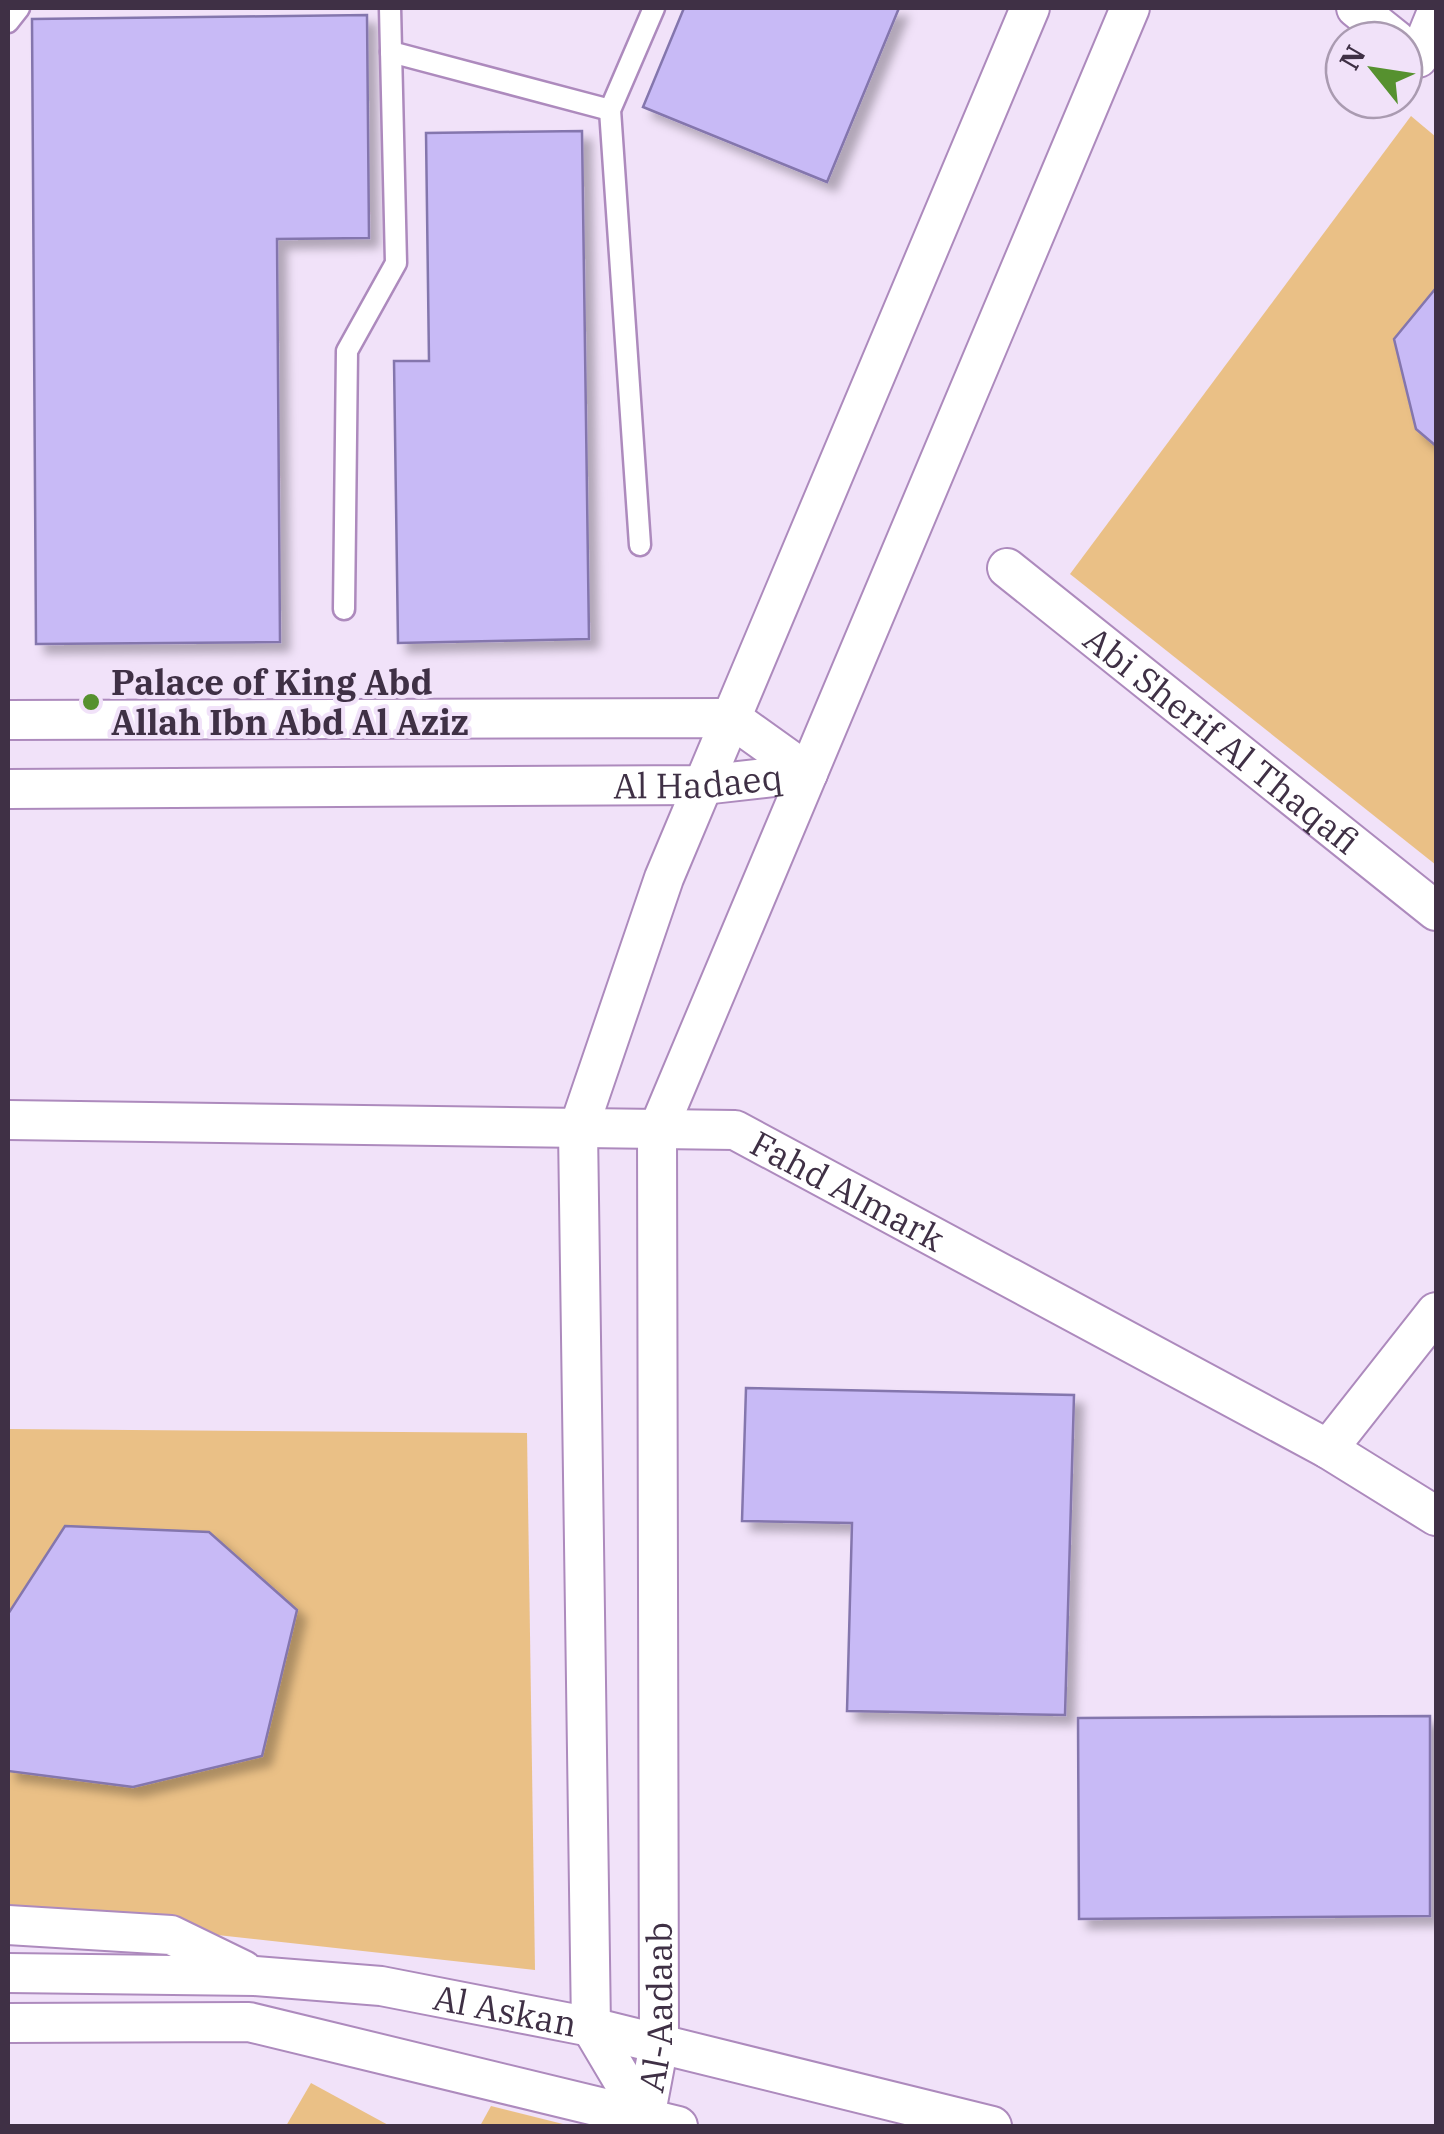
<svg xmlns="http://www.w3.org/2000/svg" width="1444" height="2134" font-family="'IBM Plex Serif',serif">
<defs>
<filter id="shadow"><feDropShadow dx="9" dy="9" stdDeviation="5" flood-color="#0004"/></filter>
</defs>
<rect width="100%" height="100%" fill="#f1e2f9"/>
<g fill="#eac086">
<polygon points="1411,116 1436,137 1436,865 1070,574"/>
<polygon points="8,1429 527,1433 535,1970 8,1912"/>
<polygon points="311,2083 390,2126 286,2126"/>
<polygon points="491,2106 571,2126 480,2126"/>
</g>
<g fill="#c8baf6" stroke="#8476ad" stroke-width="2.5" filter="url(#shadow)">
<polygon points="684,8 899,8 827,182 643,107"/>
<polygon points="367,15 369,238 277,239 280,642 36,644 32,19"/>
<polygon points="582,131 589,639 398,643 394,361 429,361 426,133"/>
<polygon points="1436,288 1436,446 1416,429 1394,339"/>
<polygon points="746,1388 1074,1395 1065,1715 847,1711 852,1523 742,1521"/>
<polygon points="65,1526 209,1532 297,1610 262,1756 133,1787 8,1771 8,1614"/>
<polygon points="1430,1716 1430,1916 1079,1919 1078,1718"/>
</g>
<g fill="none" stroke-linecap="round" stroke-linejoin="round">
<defs>
<g id="service">
<polyline points="8,22 19,8"/>
<polyline points="391,52 610,110"/>
<polyline points="640,545 610,110 654,8"/>
<polyline points="344,609 347,351 396,263 390,8"/>
</g>
<g id="minor">
<polyline points="1356,8 1396,40"/>
<polyline points="1418,58 1436,14"/>
<path id="s1" d="M1007,568L1436,911"/>
<polyline points="8,720 731,718 808,773"/>
<path id="s2" d="M8,789L703,785L808,773"/>
<path id="s3" d="M8,1120L735,1130L1328,1449L1436,1516"/>
<polyline points="1328,1449 1436,1312"/>
<polyline points="8,1925 171,1935 243,1970"/>
<path id="s4" d="M8,1973L255,1976L381,1986L591,2027L992,2126"/>
<polyline points="8,2023 249,2022 678,2126"/>
<polyline points="645,2118 591,2027 578,1130 664,878 1030,8"/>
<path id="s5" d="M645,2118L659,2044L657,1132L1130,8"/>
</g>
</defs>
<use href="#service" stroke="#ad8abd" stroke-width="25"/>
<use href="#minor" stroke="#ad8abd" stroke-width="42"/>
<use href="#service" stroke="#fff" stroke-width="20"/>
<use href="#minor" stroke="#fff" stroke-width="38"/>
</g>
<circle fill="#56912f" stroke="#f1e2f9" stroke-width="4" cx="91" cy="702" r="10"/>
<g text-anchor="middle" dominant-baseline="central" stroke-width="8" stroke-linejoin="round" paint-order="stroke">
<g font-size="35" font-weight="bold" fill="#3f3045" stroke="#f1e2f9" text-anchor="start">
<text x="111" y="682">Palace of King Abd<tspan x="111" dy="40">Allah Ibn Abd Al Aziz</tspan></text>
</g>
<g font-size="35" fill="#3f3045" stroke="#f1e2f9">
<text stroke="none"><textPath href="#s1" startOffset="275">Abi Sherif Al Thaqafi</textPath></text>
<text stroke="none"><textPath href="#s2" startOffset="690">Al Hadaeq</textPath></text>
<text stroke="none"><textPath href="#s3" startOffset="855">Fahd Almark</textPath></text>
<text stroke="none"><textPath href="#s5" startOffset="112">Al-Aadaab</textPath></text>
<text stroke="none"><textPath href="#s4" startOffset="500">Al Askan</textPath></text>
</g>
</g>
<rect width="1444" height="2134" fill="none" stroke="#3f3045" stroke-width="20"/>
<g transform="translate(1374 70) rotate(300)"><circle r="48" fill="#f1e2f9" stroke="#aa9bb1" stroke-width="2.5"/>
<path d="M0-8L18 38L0 25L-18 38Z" fill="#56912f"/>
<text y="-15" font-size="28" font-weight="bold" text-anchor="middle" fill="#3f3045">N</text>
</g>
</svg>
